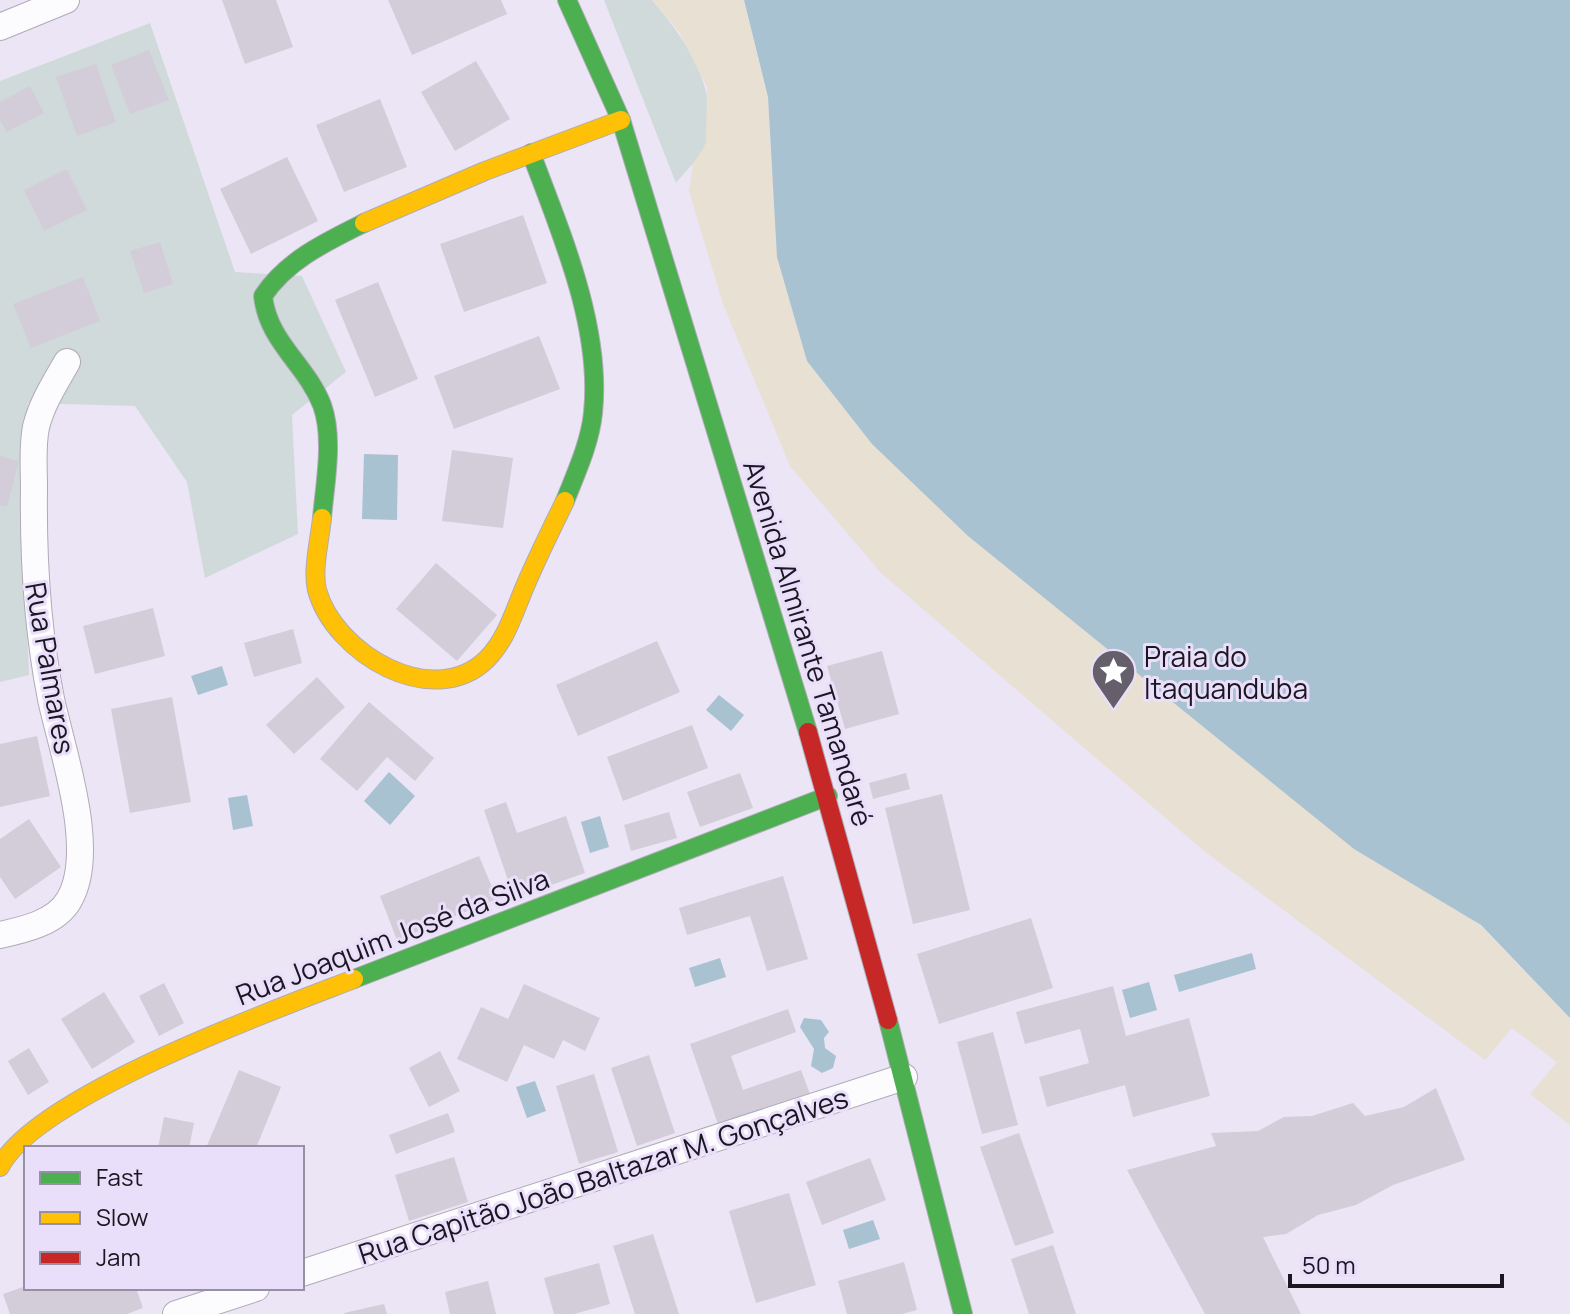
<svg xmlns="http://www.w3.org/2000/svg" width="1570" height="1314" font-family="Manrope,sans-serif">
<rect width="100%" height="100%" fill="#ebe5f5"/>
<g fill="#d0dada">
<path d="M604,0H652C685,39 720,88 706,142C703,155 685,172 676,183Z"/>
<polygon points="150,23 235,272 302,276 346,372 292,415 298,534 205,578 187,482 135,406 28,403 22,509 29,675 0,682 0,81"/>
</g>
<polygon fill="#e8e0d2" points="652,0 744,0 768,97 772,173 1428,890 1481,926 1570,1018 1570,1125 1530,1094 1557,1062 1512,1028 1485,1060 1204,851 881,573 790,466 723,304 689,191 693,164 706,144 707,87 679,32"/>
<g fill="#a8c2d2">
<polygon points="744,0 1570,0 1570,1018 1481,925 1354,849 968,536 872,444 807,361 777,257 768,97"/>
<polygon points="364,454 398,455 397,520 362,519"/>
<polygon points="222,666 228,685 198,695 191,676"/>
<polygon points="719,695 744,715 731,731 706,710"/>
<polygon points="389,772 415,796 390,825 364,801"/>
<polygon points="247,795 253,826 233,830 228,798"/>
<polygon points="600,816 609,847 590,853 581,822"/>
<polygon points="1252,953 1256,969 1179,992 1174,975"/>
<polygon points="720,958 726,977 695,987 689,968"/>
<polygon points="1149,982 1157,1010 1130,1018 1122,990"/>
<polygon points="804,1018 821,1020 829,1032 824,1038 825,1048 836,1056 833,1068 822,1073 811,1066 814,1049 800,1027"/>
<polygon points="535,1081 546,1111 527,1118 516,1087"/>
<polygon points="873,1220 880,1239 849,1249 843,1230"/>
</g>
<g fill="#d2cdd9">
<polygon points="222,0 276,0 293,47 245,64"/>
<polygon points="388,0 501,0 507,14 412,55"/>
<polygon points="149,50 169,100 130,114 111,65"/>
<polygon points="476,61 510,119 455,151 421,92"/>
<polygon points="96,64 116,122 77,136 56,77"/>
<polygon points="30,86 44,113 7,132 0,120 0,102"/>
<polygon points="380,99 407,167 344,192 316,125"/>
<polygon points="287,157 318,221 251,254 220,189"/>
<polygon points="67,169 87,210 44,231 24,190"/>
<polygon points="523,215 547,283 464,312 440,244"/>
<polygon points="160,242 173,284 144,293 130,251"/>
<polygon points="83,277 100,321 31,348 13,304"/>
<polygon points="378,282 418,379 375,397 335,300"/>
<polygon points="539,336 560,389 454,429 434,376"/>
<polygon points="452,450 513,458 503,528 442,521"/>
<polygon points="0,456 19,461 7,507 0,505"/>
<polygon points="436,563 497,615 457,661 396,609"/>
<polygon points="153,608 165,656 95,674 83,626"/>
<polygon points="293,629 302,663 254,677 244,643"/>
<polygon points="657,641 680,692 578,736 556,685"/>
<polygon points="882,651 899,714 845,729 827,666"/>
<polygon points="317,677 345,707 294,754 266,725"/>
<polygon points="172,697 191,802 130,813 111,709"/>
<polygon points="369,702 434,758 415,781 387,757 357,791 320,759"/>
<polygon points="692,725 708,768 623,801 607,757"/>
<polygon points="37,736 50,796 0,807 0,744"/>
<polygon points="740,773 753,808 700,827 687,792"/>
<polygon points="906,773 910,789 873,799 869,783"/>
<polygon points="942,794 970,910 913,924 885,808"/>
<polygon points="506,802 517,833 566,816 585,873 514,898 484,810"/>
<polygon points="669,812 677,838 631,851 624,825"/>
<polygon points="29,819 61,867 15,899 0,877 0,839"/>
<polygon points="479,856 497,899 397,940 380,896"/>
<polygon points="783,876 808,959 767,971 750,916 687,935 679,908"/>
<polygon points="1031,918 1053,988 939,1024 917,954"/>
<polygon points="164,983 184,1023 159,1036 139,996"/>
<polygon points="524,984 600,1018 585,1051 563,1040 554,1059 524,1045 507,1082 457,1059 481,1007 508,1019"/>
<polygon points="1113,986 1126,1036 1189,1018 1210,1096 1133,1117 1125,1085 1047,1107 1039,1077 1089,1063 1080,1029 1025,1044 1016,1012"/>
<polygon points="104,992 135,1042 92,1069 61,1019"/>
<polygon points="788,1009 796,1032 731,1056 743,1090 801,1070 810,1094 719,1127 690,1044"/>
<polygon points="993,1032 1018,1125 982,1134 957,1042"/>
<polygon points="29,1048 49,1082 28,1095 8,1061"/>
<polygon points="440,1051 460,1091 429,1107 409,1068"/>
<polygon points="649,1055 675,1133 637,1146 611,1068"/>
<polygon points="239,1070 281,1087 256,1148 206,1148"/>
<polygon points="594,1074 618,1152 579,1164 556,1086"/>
<polygon points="1436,1088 1465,1160 1393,1185 1356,1205 1318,1215 1286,1234 1263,1237 1301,1314 1205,1314 1127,1170 1216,1146 1211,1133 1258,1131 1284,1117 1312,1116 1353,1103 1365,1116 1404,1107"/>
<polygon points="448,1113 455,1132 396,1154 389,1135"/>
<polygon points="164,1117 194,1123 189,1148 158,1148"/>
<polygon points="1019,1133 1054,1233 1015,1246 980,1147"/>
<polygon points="454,1157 468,1202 409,1221 395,1175"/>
<polygon points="870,1158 886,1200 822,1225 806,1182"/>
<polygon points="789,1193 816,1285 756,1303 729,1211"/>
<polygon points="653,1234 679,1314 635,1314 613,1246"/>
<polygon points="1053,1245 1076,1314 1029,1314 1011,1259"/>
<polygon points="904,1262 917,1310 902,1314 847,1314 838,1281"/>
<polygon points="599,1263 610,1304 574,1314 554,1314 544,1278"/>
<polygon points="488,1281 496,1314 450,1314 445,1292"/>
<polygon points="26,1286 136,1288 143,1308 127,1314 10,1314 3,1294"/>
<polygon points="384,1304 387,1314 345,1314 344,1313"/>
</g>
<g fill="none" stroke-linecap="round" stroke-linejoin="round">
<defs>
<g id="street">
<polyline points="0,27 66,0"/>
<path d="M0,935C23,930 56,923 69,900C98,851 62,751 51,699C37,628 33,560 34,488C34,468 32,446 36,427C42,403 55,383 67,362"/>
<polyline points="302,1273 904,1077"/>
<polyline points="176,1314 256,1288"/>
</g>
<g id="fast">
<polyline points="567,0 621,120 808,732"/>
<path d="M531,153C561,233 602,327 593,413C590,443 576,473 565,501"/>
<path d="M322,518C325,483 334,438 322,405C306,364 268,342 263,296C287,260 326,242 364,223"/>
<polyline points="354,979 828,796"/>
<polyline points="888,1020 963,1314"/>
</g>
<g id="slow">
<polyline points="364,223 485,171 621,120"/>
<path d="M322,518C320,539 312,570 317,590C334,653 433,712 487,659C507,639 515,609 526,584C538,556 552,528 565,501"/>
<path d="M0,1167C36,1096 274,1010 354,979"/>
</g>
<polyline id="jam" points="808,732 888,1020"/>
</defs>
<use href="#street" stroke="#b0abb7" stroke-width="28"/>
<use href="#fast" stroke="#b0abb7" stroke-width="20"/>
<use href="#slow" stroke="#b0abb7" stroke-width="20"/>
<use href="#jam" stroke="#b0abb7" stroke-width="20"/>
<use href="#street" stroke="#fcfbfe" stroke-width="26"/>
<use href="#fast" stroke="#4caf50" stroke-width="18"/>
<use href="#slow" stroke="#ffc107" stroke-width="18"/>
<use href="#jam" stroke="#c62828" stroke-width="18"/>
</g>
<defs>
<symbol id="sight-pin" viewBox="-11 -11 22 30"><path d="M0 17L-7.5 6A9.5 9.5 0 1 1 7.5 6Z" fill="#645f6b" stroke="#eadffb"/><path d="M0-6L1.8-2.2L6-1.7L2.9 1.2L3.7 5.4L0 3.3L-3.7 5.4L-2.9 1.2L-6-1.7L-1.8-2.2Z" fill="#fff"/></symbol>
</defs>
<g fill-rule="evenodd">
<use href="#sight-pin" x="1088" y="646" width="51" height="69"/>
</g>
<g text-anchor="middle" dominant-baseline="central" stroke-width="6" stroke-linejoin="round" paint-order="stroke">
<g font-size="28" fill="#1b1720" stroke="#eadffb">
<text transform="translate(809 643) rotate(73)">Avenida Almirante Tamandaré</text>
<text transform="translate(51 668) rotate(80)">Rua Palmares</text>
<text transform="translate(392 936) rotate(-21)">Rua Joaquim José da Silva</text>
<text transform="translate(603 1175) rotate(-18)">Rua Capitão João Baltazar M. Gonçalves</text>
</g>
<g font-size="28" fill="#1b1720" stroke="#eadffb" text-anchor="start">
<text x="1144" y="656">Praia do<tspan x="1144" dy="32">Itaquanduba</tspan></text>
</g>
</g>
<rect x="24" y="1146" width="280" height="144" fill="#eadffb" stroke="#978fa3" stroke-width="2"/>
<rect x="40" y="1172" width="40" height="12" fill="#4caf50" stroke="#978fa3" stroke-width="2"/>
<text x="96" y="1186" font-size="24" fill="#1b1720">Fast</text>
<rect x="40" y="1212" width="40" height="12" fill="#ffc107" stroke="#978fa3" stroke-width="2"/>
<text x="96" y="1226" font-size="24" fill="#1b1720">Slow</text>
<rect x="40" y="1252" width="40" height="12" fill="#c62828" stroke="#978fa3" stroke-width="2"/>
<text x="96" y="1266" font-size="24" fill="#1b1720">Jam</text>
<path d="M1290 1274v12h212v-12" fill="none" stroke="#1b1720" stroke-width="4"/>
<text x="1302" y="1274" font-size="24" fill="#1b1720" stroke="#eadffb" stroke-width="6" paint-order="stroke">50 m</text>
</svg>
